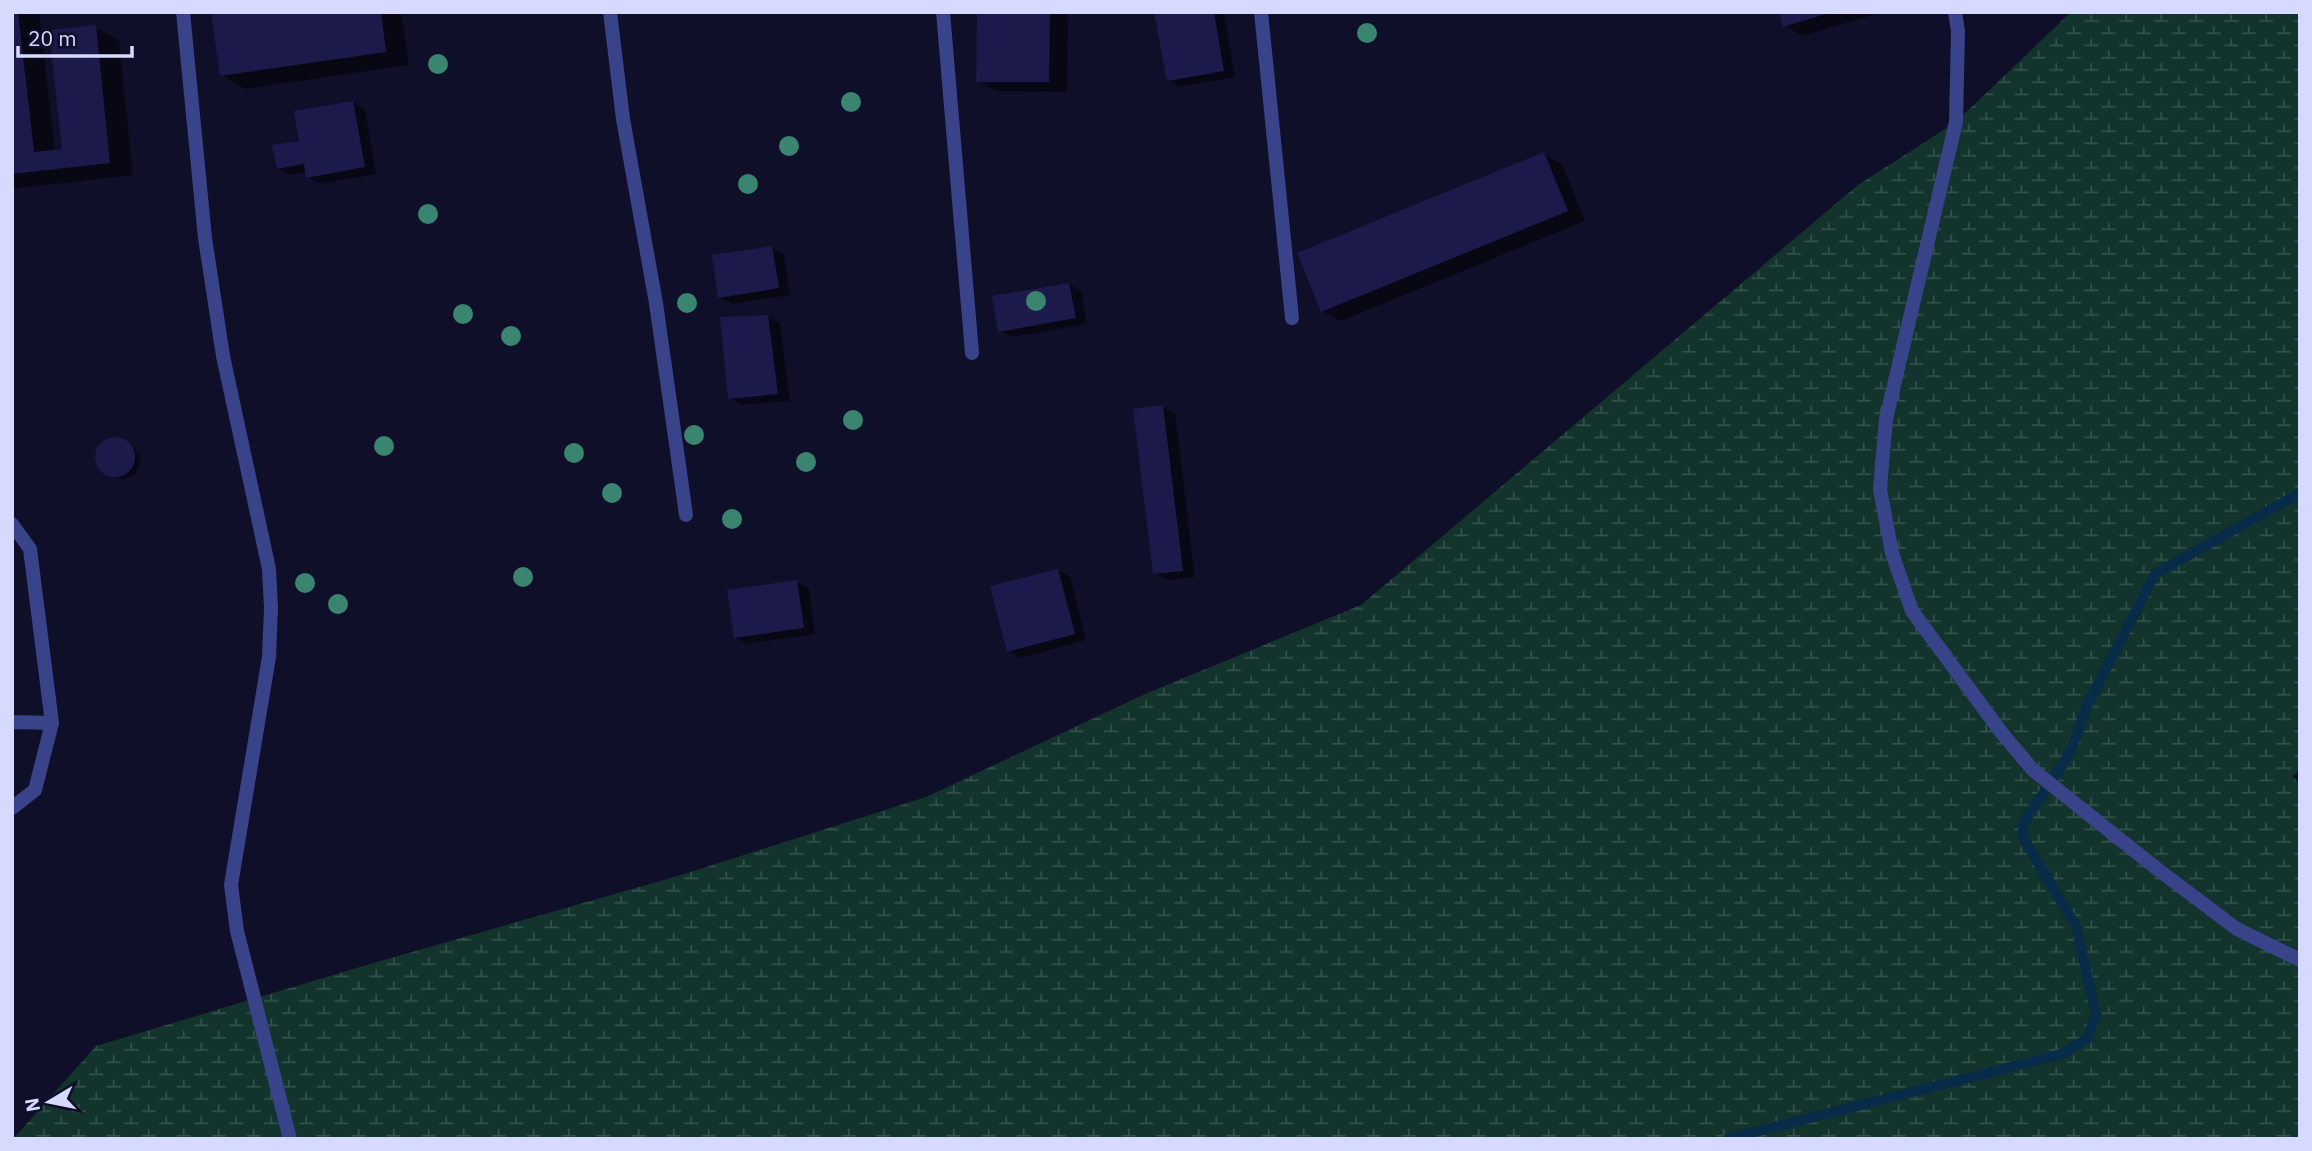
<svg xmlns="http://www.w3.org/2000/svg" width="2312" height="1151" font-family="'IBM Plex Sans',sans-serif">
<defs>
<pattern id="wetland-marsh" width="20" height="14" patternUnits="userSpaceOnUse" patternTransform="scale(1.75)"><rect width="20" height="14" fill="#12342c"/><path d="M1 5h8M5 5V1M11 12h8M15 12V8" fill="none" stroke="#34514c"/></pattern>
</defs>
<rect width="100%" height="100%" fill="#0f0f29"/>
<polygon fill="url(#wetland-marsh)" points="2071,12 2300,12 2300,770 2293,776 2300,785 2300,1139 13,1139 96,1046 370,964 681,875 926,797 1145,694 1361,605 1858,185 1956,122"/>
<g fill="#0007">
<polygon points="12,12 39,12 55,151 64,150 95,27 119,40 133,175 12,189"/>
<polygon points="213,12 401,12 409,65 245,89 222,75"/>
<polygon points="978,12 1068,12 1067,92 996,91 978,81"/>
<polygon points="1156,12 1224,12 1235,77 1180,87 1168,80"/>
<polygon points="1780,12 1883,12 1802,36 1784,25"/>
<polygon points="353,102 365,109 376,174 320,184 308,177 307,172 290,175 278,168"/>
<polygon points="1544,154 1562,164 1585,221 1341,321 1322,311"/>
<polygon points="772,247 784,255 790,295 732,304 720,297"/>
<polygon points="1069,284 1081,291 1087,324 1012,337 999,330"/>
<polygon points="768,316 780,323 790,401 742,405 730,398"/>
<polygon points="1163,407 1175,414 1195,577 1167,580 1155,573"/>
<polygon points="112,438 132,445 141,458 136,473 123,480 102,471 96,459 100,445"/>
<polygon points="1058,570 1070,577 1086,640 1020,658 1008,650"/>
<polygon points="797,582 809,589 815,634 747,644 735,637"/>
</g>
<g fill="none" stroke-linecap="round" stroke-linejoin="round">
<polyline stroke="#082b49" stroke-width="10" points="1727,1139 2062,1054 2088,1038 2096,1014 2076,926 2022,836 2024,822 2070,753 2089,701 2155,574 2300,493"/>
</g>
<g fill="#1b1a4b">
<polygon points="12,12 18,12 34,152 62,149 49,30 96,25 110,163 12,174"/>
<polygon points="211,12 381,12 386,52 220,76"/>
<polygon points="977,12 1050,12 1049,82 976,82"/>
<polygon points="1154,12 1214,12 1224,71 1167,81"/>
<polygon points="1779,12 1829,12 1829,13 1783,27"/>
<polygon points="353,101 365,167 306,178 304,164 277,169 272,145 299,141 294,111"/>
<polygon points="1544,152 1568,211 1321,312 1297,253"/>
<polygon points="772,246 779,288 718,298 712,255"/>
<polygon points="1069,283 1076,318 998,332 992,296"/>
<polygon points="768,315 778,394 728,399 720,317"/>
<polygon points="1163,405 1183,571 1153,574 1133,409"/>
<circle cx="115" cy="457" r="20"/>
<polygon points="1058,569 1075,634 1007,652 990,586"/>
<polygon points="797,580 804,628 734,638 727,590"/>
</g>
<g fill="none" stroke-linecap="round" stroke-linejoin="round">
<polyline stroke="#38438a" stroke-width="14" points="12,524 30,549 52,723 12,722"/>
<g stroke="#38438a" stroke-width="14">
<polyline points="183,12 205,238 223,356 269,569 271,608 269,657 231,885 237,931 290,1139"/>
<polyline points="610,12 623,119 656,303 686,515"/>
<polyline points="943,12 972,353"/>
<polyline points="1261,12 1292,318"/>
<polyline points="1955,12 1958,31 1956,122 1886,419 1880,489 1892,553 1912,611 2001,732 2033,770 2156,868 2237,929 2300,960"/>
<polyline points="12,808 35,790 52,723"/>
</g>
</g>
<g fill="#398570">
<circle cx="1367" cy="33" r="10"/>
<circle cx="438" cy="64" r="10"/>
<circle cx="851" cy="102" r="10"/>
<circle cx="789" cy="146" r="10"/>
<circle cx="748" cy="184" r="10"/>
<circle cx="428" cy="214" r="10"/>
<circle cx="1036" cy="301" r="10"/>
<circle cx="687" cy="303" r="10"/>
<circle cx="463" cy="314" r="10"/>
<circle cx="511" cy="336" r="10"/>
<circle cx="853" cy="420" r="10"/>
<circle cx="694" cy="435" r="10"/>
<circle cx="384" cy="446" r="10"/>
<circle cx="574" cy="453" r="10"/>
<circle cx="806" cy="462" r="10"/>
<circle cx="612" cy="493" r="10"/>
<circle cx="732" cy="519" r="10"/>
<circle cx="523" cy="577" r="10"/>
<circle cx="305" cy="583" r="10"/>
<circle cx="338" cy="604" r="10"/>
</g>
<rect width="2312" height="1151" fill="none" stroke="#d7daff" stroke-width="28"/>
<g transform="translate(49 1102) rotate(260)" stroke="#0f0f29" stroke-width="5" paint-order="stroke">
<path d="M0-5L12 26L0 18L-12 26Z" fill="#d7daff"/>
<text y="-10" font-size="19" font-weight="bold" text-anchor="middle" fill="#d7daff">N</text>
</g>
<path d="M18 46v10h114v-10" fill="none" stroke="#d7daff" stroke-width="3.5"/>
<text x="28" y="46" font-size="21" fill="#d7daff" stroke="#0f0f29" stroke-width="5" paint-order="stroke">20 m</text>
</svg>
